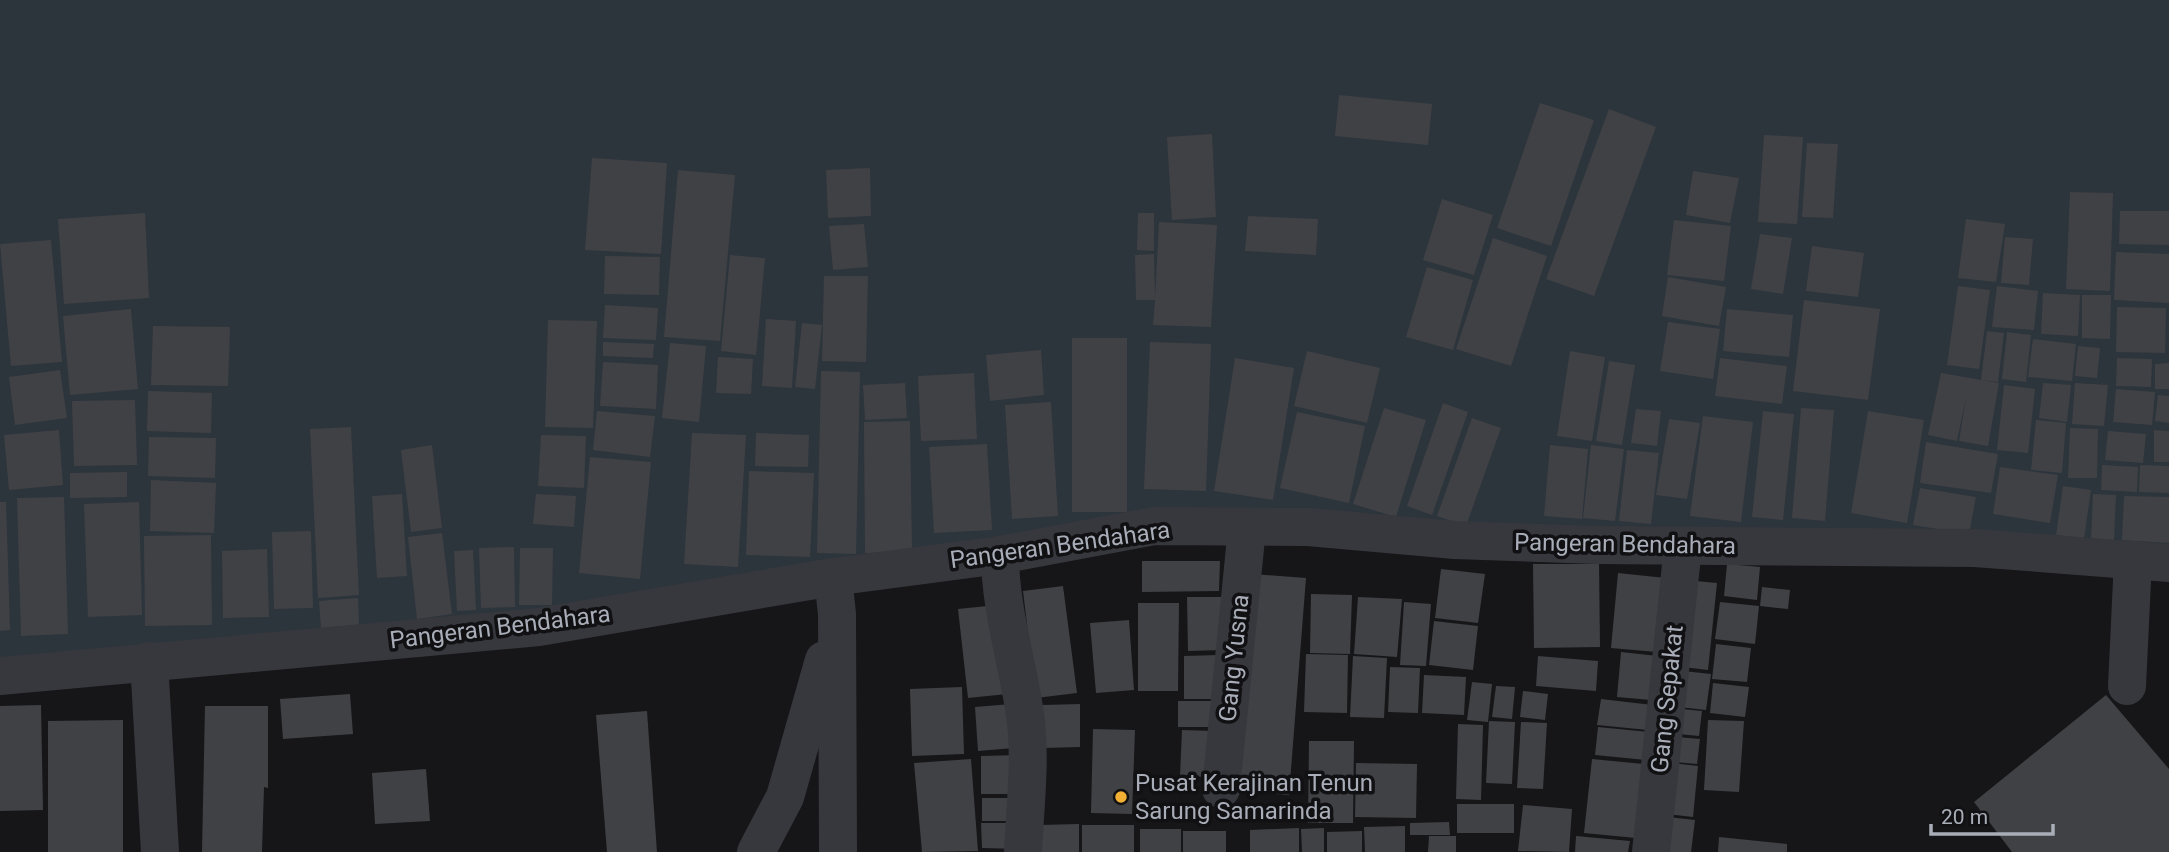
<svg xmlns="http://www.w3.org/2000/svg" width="2169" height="852" font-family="Roboto,sans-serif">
<rect width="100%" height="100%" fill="#161618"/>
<polygon fill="#2c353c" points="0,0 2169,0 2169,548 1135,516 593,607 0,662"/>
<g fill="#404145">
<polygon points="1339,95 1432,104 1428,145 1335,136"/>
<polygon points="1540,103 1594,120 1551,246 1497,228"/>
<polygon points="1609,109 1656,127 1594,296 1546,279"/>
<polygon points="1212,134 1216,217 1172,220 1167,137"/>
<polygon points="1764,135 1803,137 1797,224 1758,222"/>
<polygon points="1807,143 1838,144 1833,218 1802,217"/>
<polygon points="592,158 667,163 661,254 585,250"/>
<polygon points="870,168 871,216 828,218 826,170"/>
<polygon points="678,170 735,175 720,341 664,337"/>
<polygon points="1693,171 1739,178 1730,223 1686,215"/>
<polygon points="2070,192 2113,193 2110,291 2066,289"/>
<polygon points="1442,199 1493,215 1474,275 1423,260"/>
<polygon points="2120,211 2169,211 2169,245 2119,244"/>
<polygon points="145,213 149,298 64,304 58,219"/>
<polygon points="1138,213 1154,213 1154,251 1137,250"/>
<polygon points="1248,216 1318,219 1316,255 1245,251"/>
<polygon points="1966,219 2005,224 1996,282 1958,278"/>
<polygon points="1674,220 1731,226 1724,281 1667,275"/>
<polygon points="1159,222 1217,225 1211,327 1153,325 1155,300 1136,300 1135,255 1154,254 1155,298"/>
<polygon points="864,224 868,267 833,270 829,226"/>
<polygon points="1760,234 1792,238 1783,294 1751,289"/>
<polygon points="2005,237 2033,239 2029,285 2001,283"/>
<polygon points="1493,238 1547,256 1511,366 1456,349"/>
<polygon points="51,240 62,362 11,366 0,244"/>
<polygon points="1812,246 1864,253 1858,297 1806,291"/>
<polygon points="2116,252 2169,254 2169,303 2114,300"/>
<polygon points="730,255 765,258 756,355 721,351"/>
<polygon points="605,256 660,257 659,295 604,294"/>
<polygon points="1427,267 1473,280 1453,350 1406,337"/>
<polygon points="824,276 868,276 866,362 822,361"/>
<polygon points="1668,277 1726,287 1719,326 1662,316"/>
<polygon points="1958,286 1990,290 1979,369 1947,365"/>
<polygon points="1997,286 2038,291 2034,330 1992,327"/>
<polygon points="2043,293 2080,295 2078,336 2041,334"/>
<polygon points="2082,295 2111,295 2110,339 2082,338"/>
<polygon points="1804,300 1880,309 1868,400 1793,391"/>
<polygon points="605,305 658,308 656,340 603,338"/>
<polygon points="2117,307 2166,308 2165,353 2116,352"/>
<polygon points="131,309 138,389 70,395 63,316"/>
<polygon points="1727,309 1793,315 1789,357 1723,351"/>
<polygon points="766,319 796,321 792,388 762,386"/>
<polygon points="548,320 597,321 593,428 545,427"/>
<polygon points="1668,322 1720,329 1713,379 1660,371"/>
<polygon points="802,323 822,325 815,389 795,387"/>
<polygon points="153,326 230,327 228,386 151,385"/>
<polygon points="1987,331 2004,333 1998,382 1981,380"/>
<polygon points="2007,332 2031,335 2026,382 2002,379"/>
<rect x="1072" y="338" width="55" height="174"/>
<polygon points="2033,339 2076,344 2072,381 2028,377"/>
<polygon points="603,342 654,344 653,358 603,356"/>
<polygon points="1150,342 1211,344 1206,491 1144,489"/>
<polygon points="670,343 706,346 699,422 662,418"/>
<polygon points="2078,346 2100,348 2097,378 2075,376"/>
<polygon points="1041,350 1044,395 990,401 986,355"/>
<polygon points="1307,351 1380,368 1367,423 1294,406"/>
<polygon points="1570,351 1605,357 1592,441 1557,436"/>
<polygon points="718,357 753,359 751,394 716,393"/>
<polygon points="1235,358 1294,368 1273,500 1214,491"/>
<polygon points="1720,358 1787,366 1782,404 1715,396"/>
<polygon points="2117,358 2152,359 2151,387 2116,386"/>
<polygon points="1609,361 1635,365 1622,445 1596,441"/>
<polygon points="603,362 658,365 656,409 600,406"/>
<polygon points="2169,363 2169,389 2155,389 2155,364"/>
<polygon points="60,370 67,418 15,425 9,377"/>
<polygon points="821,371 860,372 856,554 817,553"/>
<polygon points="974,373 977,439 921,441 918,376"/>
<polygon points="1941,373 1999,383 1988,446 1959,441 1966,398 1957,441 1928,435"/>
<polygon points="905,383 907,418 865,420 863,385"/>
<polygon points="2043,383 2071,385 2067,422 2039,418"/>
<polygon points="2075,383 2108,385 2104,426 2072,424"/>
<polygon points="2004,385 2035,389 2028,453 1997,450"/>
<polygon points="2116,389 2155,392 2152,425 2113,422"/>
<polygon points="148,391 212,393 211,433 147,431"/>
<polygon points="2158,395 2169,396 2169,423 2155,421"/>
<polygon points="135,400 137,465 74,466 72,401"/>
<polygon points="1051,402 1058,516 1012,519 1005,405"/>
<polygon points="1443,403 1468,412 1432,515 1407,506"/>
<polygon points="1384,408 1426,420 1396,517 1353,504"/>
<polygon points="1801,408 1834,410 1825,521 1792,518"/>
<polygon points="1636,409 1661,411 1657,446 1631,443"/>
<polygon points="597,411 655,416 650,457 593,450"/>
<polygon points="1763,411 1794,414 1783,520 1752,517"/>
<polygon points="1868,411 1924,420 1907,523 1851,513"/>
<polygon points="1297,412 1365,426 1349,503 1280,488"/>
<polygon points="1703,416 1753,422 1741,522 1690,516"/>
<polygon points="1472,418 1501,428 1466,526 1437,516"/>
<polygon points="1669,419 1700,423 1687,499 1656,495"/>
<polygon points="2036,420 2066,423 2062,473 2031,470"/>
<polygon points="910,421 912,552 865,553 864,422"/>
<polygon points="351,427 359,595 318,598 310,429"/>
<polygon points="2070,428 2098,429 2097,478 2068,478"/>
<polygon points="59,430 63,485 9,490 4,435"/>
<polygon points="2154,430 2169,431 2169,462 2154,462"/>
<polygon points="2108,431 2146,434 2143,463 2105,460"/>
<polygon points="692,433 746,435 738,567 684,564"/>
<polygon points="756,433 809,435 808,467 755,466"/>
<polygon points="541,435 586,436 584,488 538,486"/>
<polygon points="149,437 216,438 215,478 148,476"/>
<polygon points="1926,442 1998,454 1991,493 1920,483"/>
<polygon points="987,444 992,530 934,533 929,447"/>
<polygon points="432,445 442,528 411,532 401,450"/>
<polygon points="1550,445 1588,449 1582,519 1544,516"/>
<polygon points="1591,445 1624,449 1615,521 1583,518"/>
<polygon points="1627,450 1659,453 1651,524 1619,521"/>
<polygon points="590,457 651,462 640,579 579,573"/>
<polygon points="2102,465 2138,467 2137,492 2101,490"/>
<polygon points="2140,465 2169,466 2169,493 2139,492"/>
<polygon points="2000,467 2058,475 2050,523 1993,514"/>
<polygon points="749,471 814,473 810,557 746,555"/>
<polygon points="127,472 127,497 70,498 70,473"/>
<polygon points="151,480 216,483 214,533 150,531"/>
<polygon points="2063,486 2091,490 2084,539 2056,535"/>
<polygon points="1920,488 1976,497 1969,534 1913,525"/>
<polygon points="402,494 407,576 377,578 372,496"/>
<polygon points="536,494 576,496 574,527 533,524"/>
<polygon points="2093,494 2116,495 2114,540 2091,539"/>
<polygon points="2124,496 2169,497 2169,543 2122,540"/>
<polygon points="64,497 68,634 21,636 17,498"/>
<polygon points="0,502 6,502 10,630 0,631"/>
<polygon points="139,502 142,615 88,617 84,504"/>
<polygon points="311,531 313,608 274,609 272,532"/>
<polygon points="442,533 452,614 417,619 408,537"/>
<polygon points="211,535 212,625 145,626 144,536"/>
<polygon points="514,547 515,607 481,608 479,548"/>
<polygon points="520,548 553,548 552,605 519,605"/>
<polygon points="267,549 269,617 223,618 222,551"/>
<polygon points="473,550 476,610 457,611 454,551"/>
<polygon points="1142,561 1220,561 1219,591 1142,592"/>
<polygon points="1533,564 1599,564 1600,647 1534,648"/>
<polygon points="1727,564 1760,567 1757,600 1724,596"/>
<polygon points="1441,569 1485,574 1478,623 1435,618"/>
<polygon points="1618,573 1675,579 1668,653 1611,648"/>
<polygon points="1252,574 1306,578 1289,795 1234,791"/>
<polygon points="1685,580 1717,583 1708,670 1675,666"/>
<polygon points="1063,586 1077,693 1036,698 1023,591"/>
<polygon points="1762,587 1790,590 1788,609 1760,606"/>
<polygon points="1311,594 1352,595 1350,654 1310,653"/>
<polygon points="1187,597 1222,597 1223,650 1188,651"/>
<polygon points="1358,597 1402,599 1397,657 1354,654"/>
<polygon points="358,598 359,625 321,628 319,601"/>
<polygon points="1404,602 1431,604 1426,666 1400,665"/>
<polygon points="1720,602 1759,606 1755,644 1715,639"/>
<polygon points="1138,603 1179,603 1178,691 1138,691"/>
<polygon points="997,605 1007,694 968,698 958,609"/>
<polygon points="1129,620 1134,690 1096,693 1090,623"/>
<polygon points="1434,621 1478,626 1473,670 1429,665"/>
<polygon points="1716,644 1751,648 1747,682 1712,679"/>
<polygon points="1621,652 1667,657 1662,701 1617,697"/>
<polygon points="1306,654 1348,655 1347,713 1304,712"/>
<polygon points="1219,655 1219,699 1184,699 1184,656"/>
<polygon points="1353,656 1387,658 1384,718 1350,717"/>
<polygon points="1538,656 1598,661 1596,691 1536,686"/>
<polygon points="1390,667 1420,668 1418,713 1388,712"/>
<polygon points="1674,670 1711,674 1706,710 1670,706"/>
<polygon points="1424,675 1466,677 1464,715 1422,713"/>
<polygon points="1472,682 1492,684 1488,722 1467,720"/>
<polygon points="1713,683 1749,687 1745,717 1710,713"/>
<polygon points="1496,686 1515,687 1512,719 1492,717"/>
<polygon points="962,687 964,754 912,756 910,689"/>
<polygon points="1523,691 1548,694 1545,720 1520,717"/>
<polygon points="350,694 353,734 283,739 280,699"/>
<polygon points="2106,695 2169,769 2169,852 2012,852 1974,802"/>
<polygon points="1601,699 1661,706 1658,731 1597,725"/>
<rect x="1178" y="701" width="40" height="26"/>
<polygon points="1011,704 1014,748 978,751 975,707"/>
<polygon points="1080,704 1080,747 1043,748 1042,705"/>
<polygon points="41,705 43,810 0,811 0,706"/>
<polygon points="205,706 268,706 268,788 264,787 262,852 202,852"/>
<polygon points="1671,708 1702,711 1699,736 1667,733"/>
<polygon points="647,711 657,852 607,852 596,715"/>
<polygon points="123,720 123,852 48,852 48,721"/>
<polygon points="1708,720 1744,721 1739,792 1704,790"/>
<polygon points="1489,721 1515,722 1512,784 1486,783"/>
<polygon points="1521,722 1547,723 1543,789 1517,788"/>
<polygon points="1458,724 1483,725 1481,800 1456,799"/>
<polygon points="1598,727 1659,733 1656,761 1595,755"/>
<polygon points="1093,729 1135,730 1132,814 1091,813"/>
<polygon points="1182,730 1214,731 1212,777 1180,776"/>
<polygon points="1665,736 1700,739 1697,764 1663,761"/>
<polygon points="1309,741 1354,741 1353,823 1308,823"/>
<polygon points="1021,755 1021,794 981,794 981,756"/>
<polygon points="971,759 978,851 922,852 914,763"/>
<polygon points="1592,759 1654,765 1646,839 1584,833"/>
<polygon points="1663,762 1698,766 1693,817 1658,813"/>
<polygon points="1356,763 1417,764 1416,818 1355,817"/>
<polygon points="426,769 430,821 375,824 372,773"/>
<polygon points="982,798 1022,798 1021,821 982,821"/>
<rect x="1457" y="804" width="57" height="29"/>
<polygon points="1523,805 1572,809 1569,852 1518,851"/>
<polygon points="1659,816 1695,820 1691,852 1655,852"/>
<polygon points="1449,822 1450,835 1410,835 1410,823"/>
<polygon points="981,823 1021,823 1020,849 982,848"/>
<polygon points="1079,824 1079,852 1040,852 1040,825"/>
<rect x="1082" y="825" width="52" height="27"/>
<polygon points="1405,826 1405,852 1365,852 1364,827"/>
<polygon points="1299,828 1299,852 1250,852 1250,830"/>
<polygon points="1324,828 1324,852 1302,852 1301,829"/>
<rect x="1140" y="829" width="41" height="23"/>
<rect x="1183" y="831" width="43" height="21"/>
<polygon points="1362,831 1362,852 1327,852 1327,832"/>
<polygon points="1429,836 1456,836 1456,852 1428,852"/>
<polygon points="1576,836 1630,841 1628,852 1575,852"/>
<polygon points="1719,837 1787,844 1787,852 1718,852"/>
</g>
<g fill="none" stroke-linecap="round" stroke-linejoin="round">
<g stroke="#37383d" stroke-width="38">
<path d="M1000,555C1000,606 1016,657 1024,708C1032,755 1025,805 1023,852"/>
<polyline points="833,577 837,614 838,852"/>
<polyline points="149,661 160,852"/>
<polyline points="0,676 539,627 833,577 1000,555 1154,526 1308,527 1455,540 1597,545 1975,548 2169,563"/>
<polyline points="2127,686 2133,560"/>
<polyline points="1221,789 1247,528"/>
<polyline points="756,852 785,797 824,660"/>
<polyline points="1651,852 1683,546"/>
</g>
</g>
<circle fill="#f2b134" stroke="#111113" stroke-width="2.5" cx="1121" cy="797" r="7"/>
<g text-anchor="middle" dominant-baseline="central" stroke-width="7" stroke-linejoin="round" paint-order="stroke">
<g font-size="24" fill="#a8adb8" stroke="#111113">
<text transform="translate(1625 544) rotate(1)">Pangeran Bendahara</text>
<text transform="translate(1060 545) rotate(-8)">Pangeran Bendahara</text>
<text transform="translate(500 627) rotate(-7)">Pangeran Bendahara</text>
<text transform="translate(1234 658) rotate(-84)">Gang Yusna</text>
<text transform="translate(1667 699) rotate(-84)">Gang Sepakat</text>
</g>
<g font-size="24" fill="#a8adb8" stroke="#111113" text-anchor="start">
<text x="1135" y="783">Pusat Kerajinan Tenun<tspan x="1135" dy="28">Sarung Samarinda</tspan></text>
</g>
</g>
<path d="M1931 824v10h122v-10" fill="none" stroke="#a8adb8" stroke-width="3.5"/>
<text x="1941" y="824" font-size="21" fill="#a8adb8" stroke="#111113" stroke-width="5" paint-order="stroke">20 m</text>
</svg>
